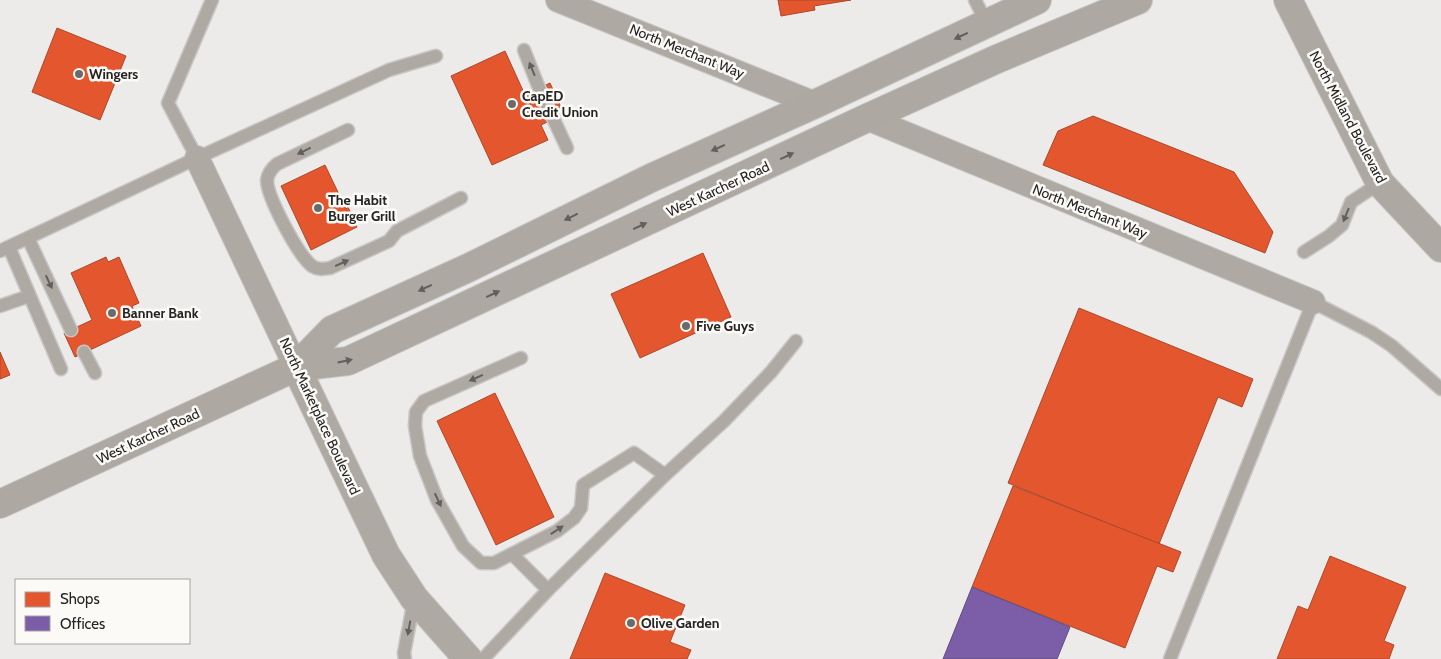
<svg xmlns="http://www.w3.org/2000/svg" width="1441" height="659" font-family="Cabin,sans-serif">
<rect width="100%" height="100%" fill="#ecebea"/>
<g fill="#e4572e" stroke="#aa482b">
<polygon points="778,0 851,0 814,6 815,10 781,16"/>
<polygon points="57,28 126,56 100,120 32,92"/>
<polygon points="505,51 525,95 550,83 564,114 541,125 548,140 492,165 451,76"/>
<polygon points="1093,116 1234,172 1273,232 1265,253 1043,165 1058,131"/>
<polygon points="325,165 346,209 348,207 357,227 311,250 281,186"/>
<polygon points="703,253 731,317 640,358 611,294"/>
<polygon points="106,257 108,262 119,257 139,303 132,306 141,326 75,357 64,333 92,320 71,273"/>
<polygon points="1079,308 1253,379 1242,407 1218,397 1159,544 1008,483"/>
<polygon points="0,352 10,375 0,379"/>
<polygon points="495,393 554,517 496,545 437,421"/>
<polygon points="1013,486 1181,552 1173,572 1157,566 1125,648 972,587"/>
<polygon points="1330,556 1406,587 1384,641 1394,645 1389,659 1277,659 1298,606 1308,610"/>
<polygon points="605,573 685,605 670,642 691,650 687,659 570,659"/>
</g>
<polygon fill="#7b5ea7" stroke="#614d7f" points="972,587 1070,627 1057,659 943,659"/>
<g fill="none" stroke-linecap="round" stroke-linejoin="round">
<defs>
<g id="service">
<polyline points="975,0 987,24"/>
<polyline points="524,50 539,88 567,148"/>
<path d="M348,130L277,164C271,169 268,173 267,180C267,197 298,255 312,266C318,270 323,269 330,268L389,241L397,231L461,198"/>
<polyline points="197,158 168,103 212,0"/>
<polyline points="28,238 71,330"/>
<polyline points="9,247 61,369"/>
<polyline points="0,251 197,158 389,70 436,56"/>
<polyline points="1304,252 1329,236 1342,225 1351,202 1380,183"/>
<polyline points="0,306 29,296"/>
<polyline points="84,352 95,373"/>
<polyline points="521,358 424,401 416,412 415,426 420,456 437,500 463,546 481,563 494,563 557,531 574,518 581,508 583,485 634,453 665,475"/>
<polyline points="512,554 548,590"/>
<polyline points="405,659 404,653 414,600"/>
<polyline points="483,659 548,590 665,475 724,421 771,372 796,341"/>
<polyline points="1170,659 1313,302 1371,332 1392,346 1441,389"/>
</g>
<g id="minor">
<polyline points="558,0 815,104"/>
<polyline points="867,118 1313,302"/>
<polyline points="197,158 296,367"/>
</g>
<polyline id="tertiary" points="296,367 386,555 414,598 468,659"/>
<g id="secondary">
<polyline points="1288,0 1380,183 1441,248"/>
<polyline points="296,367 332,330 468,268 651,178 815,104 1037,0"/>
<polyline points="0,504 296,367 348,361 867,118 997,59 1138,0"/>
</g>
</defs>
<use href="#service" stroke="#c8c7c6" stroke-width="15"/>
<use href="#minor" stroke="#c8c7c6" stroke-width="26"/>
<use href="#tertiary" stroke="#c8c7c6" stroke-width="30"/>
<use href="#secondary" stroke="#c8c7c6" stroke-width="30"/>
<use href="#service" stroke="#aeaaa3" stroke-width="12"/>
<use href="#minor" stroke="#aeaaa3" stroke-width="24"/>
<use href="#tertiary" stroke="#aeaaa3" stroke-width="28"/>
<use href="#secondary" stroke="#ada8a2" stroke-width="28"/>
</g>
<defs><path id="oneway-solid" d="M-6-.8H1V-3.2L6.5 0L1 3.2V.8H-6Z" transform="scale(1.25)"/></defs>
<g fill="#625f5c">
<use href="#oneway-solid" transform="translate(961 36) rotate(155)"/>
<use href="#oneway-solid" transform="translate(718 148) rotate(156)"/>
<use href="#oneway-solid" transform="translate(787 156) rotate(-25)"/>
<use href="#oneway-solid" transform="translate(571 217) rotate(154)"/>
<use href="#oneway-solid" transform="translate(640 226) rotate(-25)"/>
<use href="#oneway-solid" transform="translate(425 288) rotate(155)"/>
<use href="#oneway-solid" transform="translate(493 294) rotate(-25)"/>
<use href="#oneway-solid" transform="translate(345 361) rotate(-12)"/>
</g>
<g fill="#62605d">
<use href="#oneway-solid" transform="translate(532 69) rotate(-112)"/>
<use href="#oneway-solid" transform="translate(304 151) rotate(154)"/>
<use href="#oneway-solid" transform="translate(1346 215) rotate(112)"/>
<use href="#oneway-solid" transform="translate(342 263) rotate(-24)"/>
<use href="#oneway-solid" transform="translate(49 282) rotate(65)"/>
<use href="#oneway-solid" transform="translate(476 378) rotate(156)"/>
<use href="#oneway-solid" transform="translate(438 500) rotate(65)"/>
<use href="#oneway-solid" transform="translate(557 530) rotate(-33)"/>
<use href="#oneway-solid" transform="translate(409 628) rotate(100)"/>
</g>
<g fill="#6a6a69" stroke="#fbfaf7" stroke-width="2">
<circle cx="79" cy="74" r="5"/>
<circle cx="512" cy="104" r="5"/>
<circle cx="318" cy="208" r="5"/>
<circle cx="112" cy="313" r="5"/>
<circle cx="686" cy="326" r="5"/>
<circle cx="631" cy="623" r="5"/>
</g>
<g text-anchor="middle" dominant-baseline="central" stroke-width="5" stroke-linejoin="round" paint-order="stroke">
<g font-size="14" fill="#242423" stroke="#fbfaf7">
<text transform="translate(687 51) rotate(22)">North Merchant Way</text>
<text transform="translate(1348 117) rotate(62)">North Midland Boulevard</text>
<text transform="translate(718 189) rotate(-25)">West Karcher Road</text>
<text transform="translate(1090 211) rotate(22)">North Merchant Way</text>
<text transform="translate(320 416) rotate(65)">North Marketplace Boulevard</text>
<text transform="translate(148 436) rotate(-25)">West Karcher Road</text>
</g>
<g font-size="14" font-weight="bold" fill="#242423" stroke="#fbfaf7" text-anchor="start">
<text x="89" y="74">Wingers</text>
<text x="522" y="96">CapED<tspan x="522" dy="16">Credit Union</tspan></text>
<text x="328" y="200">The Habit<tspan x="328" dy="16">Burger Grill</tspan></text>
<text x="122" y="313">Banner Bank</text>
<text x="696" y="326">Five Guys</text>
<text x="641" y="623">Olive Garden</text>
</g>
</g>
<rect x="15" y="579" width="175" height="65" fill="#fbfaf7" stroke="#a5a4a2"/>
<rect x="25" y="592" width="25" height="15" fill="#e4572e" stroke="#a5a4a2"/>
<text x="60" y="604" font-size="15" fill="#242423">Shops</text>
<rect x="25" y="616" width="25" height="15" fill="#7b5ea7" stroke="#a5a4a2"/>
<text x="60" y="629" font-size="15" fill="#242423">Offices</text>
</svg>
